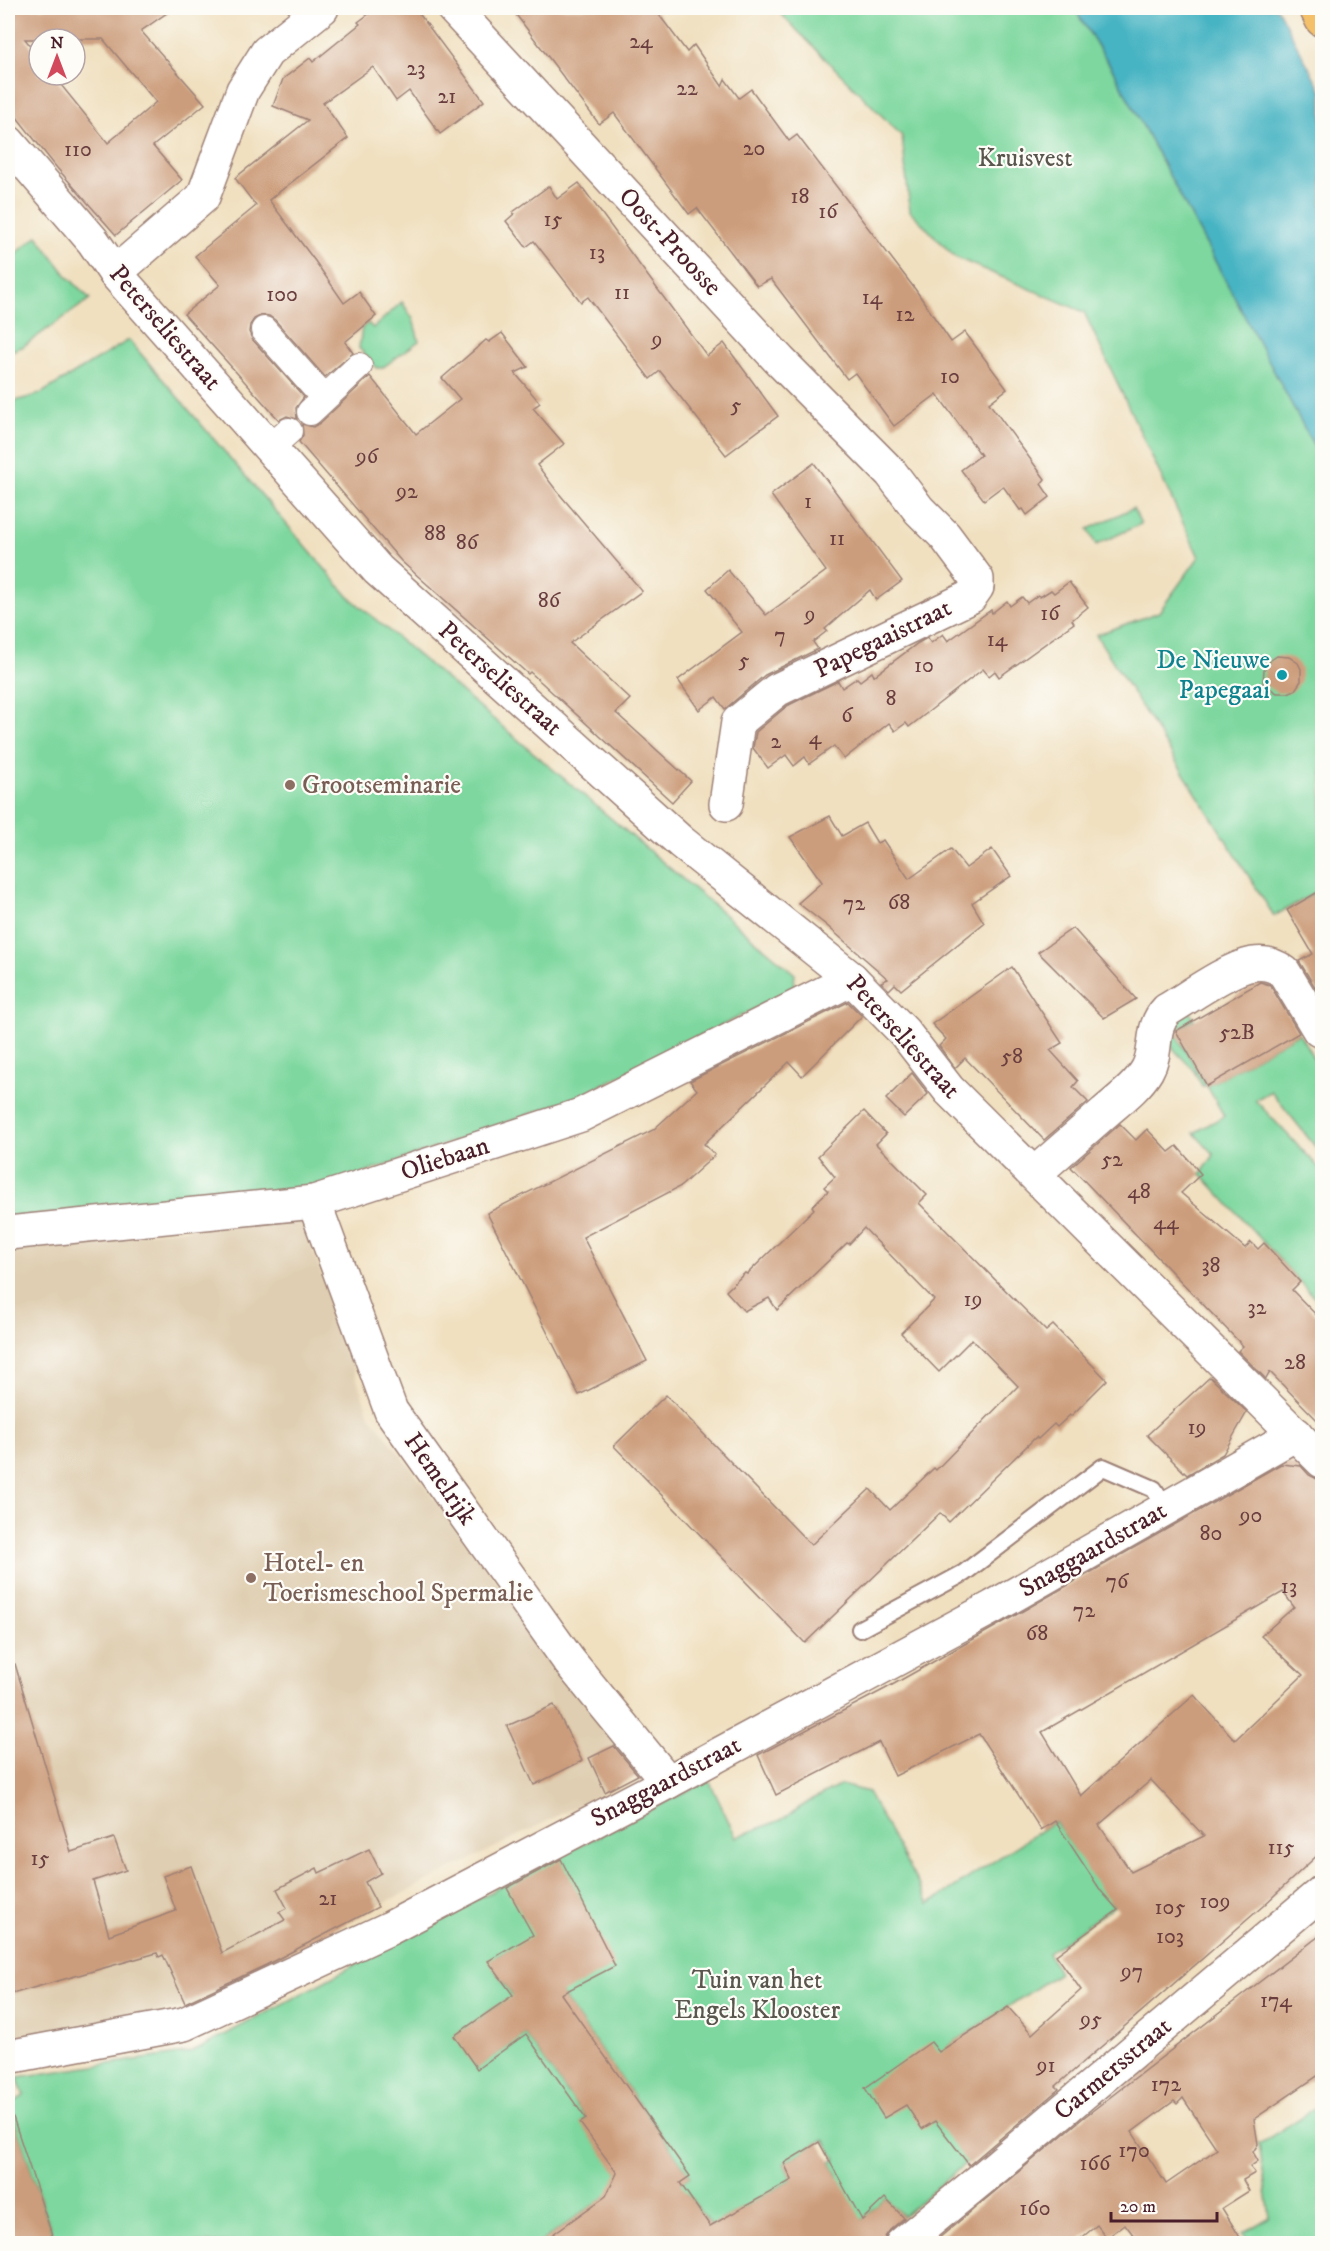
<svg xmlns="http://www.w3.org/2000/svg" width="1330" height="2251" font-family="'IM FELL DW Pica',serif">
<rect width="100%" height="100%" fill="#fdfcf7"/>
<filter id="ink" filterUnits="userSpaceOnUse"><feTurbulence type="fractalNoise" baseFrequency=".0167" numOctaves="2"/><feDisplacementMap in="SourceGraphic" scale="12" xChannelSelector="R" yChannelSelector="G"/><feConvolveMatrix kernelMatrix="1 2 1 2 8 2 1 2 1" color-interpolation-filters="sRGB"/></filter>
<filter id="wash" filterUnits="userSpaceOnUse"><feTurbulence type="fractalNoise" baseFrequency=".008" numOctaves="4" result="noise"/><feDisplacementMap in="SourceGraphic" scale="24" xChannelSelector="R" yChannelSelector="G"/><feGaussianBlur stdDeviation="1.35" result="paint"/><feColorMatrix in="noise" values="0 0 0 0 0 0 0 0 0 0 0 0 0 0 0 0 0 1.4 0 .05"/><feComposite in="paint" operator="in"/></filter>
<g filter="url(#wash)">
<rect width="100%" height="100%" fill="#f0e0c0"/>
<polygon fill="#dfceb1" points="302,1218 368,1412 620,1743 641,1774 354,1918 187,2006 8,2045 8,1246"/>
<g fill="#7dd79e" stroke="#647b64" stroke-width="1.5">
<polygon points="775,8 1074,8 1113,70 1322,461 1322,889 1274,916 1096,635 1159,612 1199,557 1084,312 955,257 910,211 902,136"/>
<polygon points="37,236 67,276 90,299 22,347 8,352 8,242 17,253"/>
<polygon points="402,302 413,319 419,341 382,368 377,368 359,348 362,328 368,323 373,328"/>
<polygon points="129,340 348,596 795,974 793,990 580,1096 320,1189 8,1218 8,403 40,394"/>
<polygon points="1133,508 1141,524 1096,545 1088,529"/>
<path d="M1188,1009L1194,1019L1174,1032L1207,1086L1299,1033L1317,1064L1322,1061V1155L1271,1091L1255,1100L1322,1171V1306L1201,1174L1214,1155L1194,1133L1224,1116L1207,1086H1202C1199,1080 1196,1074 1192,1068C1182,1057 1167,1047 1167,1031Z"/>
<path d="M709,1780L736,1837L781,1820L810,1801L841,1785L868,1792L929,1904L1055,1821L1114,1906L1048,1953L1059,1973L947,2047L1005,2130L903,2216L885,2198L860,2222L807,2192L838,2176L830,2162L836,2159L824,2139L784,2163L792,2180L711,2226L687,2193L657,2199L690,2176L526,1944C514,1949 488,1952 494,1969L519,2004L503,2002L455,2036L477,2068L526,2034L586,2119L581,2123L620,2176L612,2192L539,2243H55L9,2105L24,2096L17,2077L193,2052L505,1884Z"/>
<polygon points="1322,2104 1322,2243 1249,2243 1243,2233 1270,2217 1259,2144"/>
</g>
<polygon fill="#47b4c3" stroke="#486a77" stroke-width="1.5" points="1074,8 1277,8 1322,92 1322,461 1113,70"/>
<g id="blocks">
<g fill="#cc9d7b" fill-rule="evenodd">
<path d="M8,8H174L141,31L205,104L153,146L182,180L116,235L57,168L8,106ZM25,39H103L156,102L108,143L53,75H39V57Z"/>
<polygon points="377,8 415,8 484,101 440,134 409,91 396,101 373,67 323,103 348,138 269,200 315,261 344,303 359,292 376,316 345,342 353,353 325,377 275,320 269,316 262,315 254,319 250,325 249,332 252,339 304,397 296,408 297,419 287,416 279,420 184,314 220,285 195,256 256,206 235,178 308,120 273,106 283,79 310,58 313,62 360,24 358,22"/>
<polygon points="511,8 654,8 687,52 694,45 722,86 725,79 739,98 751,89 789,141 797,135 915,289 951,342 965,332 1007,389 989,403 1045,479 1041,484 1050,497 1027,515 1023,509 1020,510 1003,486 984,500 961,470 981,455 937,394 894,426 855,373 847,379 771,279 757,286 697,208 689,214 614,113 599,124"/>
<polygon points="579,183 707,356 724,343 778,416 726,455 660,371 650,379 588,297 581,302 534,241 526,247 506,221 514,214 513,212 549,186 557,199"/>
<polygon points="502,333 528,367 515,373 540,403 533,408 564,444 537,465 556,490 642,591 570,643 630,699 616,713 691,781 672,802 530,672 528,674 401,561 299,442 303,435 302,424 313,427 320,423 370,376 416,434 460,399 442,378 486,340 489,342"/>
<polygon points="814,463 902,581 876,600 870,590 825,629 827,631 813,642 818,649 765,675 725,709 716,697 699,710 678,680 742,632 707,589 728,570 766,615 826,571 771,495"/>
<polygon points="1069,582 1088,607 1072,620 1074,623 999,677 995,671 989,676 983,669 909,727 906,723 895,731 889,723 844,759 834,746 809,764 805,757 794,766 786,755 768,768 753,748 756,732 787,706 838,681 842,688 857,678 860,681 872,672 874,676 918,643 927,638 931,643 943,634 948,641 991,610 992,613 1007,601 1010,606 1022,597 1027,603 1038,595 1040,597 1051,590 1054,593"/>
<polygon points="1277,656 1289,657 1298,663 1301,669 1301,681 1295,690 1288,693 1277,693 1263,684 1264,669 1271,660"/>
<polygon points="830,816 842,836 865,823 877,843 883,840 909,879 951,849 966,868 992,849 1011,876 972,903 984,923 901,990 895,984 889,990 881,982 888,979 826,925 798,903 822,882 790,837"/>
<polygon points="1323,889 1323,1000 1299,961 1313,954 1287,910"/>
<polygon points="1073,928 1136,999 1104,1018 1038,952"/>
<polygon points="1012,967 1062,1043 1050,1050 1078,1081 1073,1087 1088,1102 1044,1140 965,1058 955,1068 939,1046 946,1039 932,1024"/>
<polygon points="1260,982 1270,985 1299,1033 1207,1086 1176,1031"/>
<polygon points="848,1002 862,1016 802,1076 789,1062 704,1144 715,1155 681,1186 583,1237 647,1361 579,1395 487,1213 653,1130 697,1090 690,1081"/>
<polygon points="912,1073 928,1094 904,1117 886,1099"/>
<polygon points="864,1111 886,1134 876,1144 927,1195 919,1203 1046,1331 1053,1325 1107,1380 1071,1416 1070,1415 1057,1427 1054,1424 1038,1439 1036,1437 949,1522 940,1513 805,1643 614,1446 666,1395 811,1545 870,1489 890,1510 934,1468 936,1470 1018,1386 972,1339 939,1372 901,1333 934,1300 864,1228 849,1244 847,1243 777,1310 769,1298 744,1311 726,1291 745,1273 747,1274 814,1209 812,1206 828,1191 824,1187 835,1177 818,1156"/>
<polygon points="1120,1124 1136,1140 1147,1129 1169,1152 1177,1146 1201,1174 1181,1193 1245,1248 1251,1242 1258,1249 1264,1243 1300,1282 1292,1290 1323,1322 1323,1426 1270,1372 1266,1379 1238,1351 1243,1346 1071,1167"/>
<polygon points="1210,1377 1247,1412 1223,1454 1187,1475 1147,1435"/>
<path d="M1281,1464L1301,1466L1309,1475L1317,1479H1323V1850L1263,1906L1056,2086L1059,2089L969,2165L935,2121L922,2129L906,2105L884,2118L865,2088L931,2042L939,2052L1008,2007L1032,2034L1081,1990L1056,1955L1118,1910L1101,1891L1055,1821L1041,1830L979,1734L895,1776L879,1742L776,1795L758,1755L885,1689L1002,1623ZM1283,1592L1294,1607L1261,1636L1303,1675L1235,1740L1194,1695L1081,1796L1042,1732ZM1151,1780L1204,1836L1131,1872L1099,1825Z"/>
<polygon points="15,1664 71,1852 114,1838 126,1870 93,1881 109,1935 176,1911 163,1876 191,1866 222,1953 285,1920 279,1912 287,1908 277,1889 317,1868 319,1873 369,1849 381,1873 365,1882 378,1907 266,1965 185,2003 163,1955 159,1957 157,1953 8,1995 8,1665"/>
<polygon points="554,1705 582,1761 534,1785 507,1726"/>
<polygon points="614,1746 638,1775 605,1792 589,1758"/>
<polygon points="561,1859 615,1966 561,1994 690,2176 680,2183 710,2226 792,2180 784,2163 819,2142 862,2220 885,2198 904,2218 890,2230 885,2237 884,2244 539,2244 606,2196 617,2173 580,2123 586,2119 526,2034 477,2069 454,2036 513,1995 488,1961 533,1935 507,1888"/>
<path d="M1323,1933V2072L1254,2119L1258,2144L1253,2152L1258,2161L1250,2167L1255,2173L1243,2180L1249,2191L1222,2208L1244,2244H1140L1125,2224L1107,2238L1097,2225L1074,2244H932L1083,2118ZM1183,2098L1217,2149L1166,2184L1132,2132L1174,2101L1177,2104Z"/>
<polygon points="13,2117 55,2244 16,2244 8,2218 8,2118"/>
</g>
</g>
</g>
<g filter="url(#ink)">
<use href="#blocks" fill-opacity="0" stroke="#9d8076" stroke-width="1.5"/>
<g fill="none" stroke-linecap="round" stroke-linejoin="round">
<defs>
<polyline id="service" points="860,1629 964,1573 1103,1467 1154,1489 1166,1508"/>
<g id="pedestrian">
<polyline points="264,330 324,398"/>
<polyline points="310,412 359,366"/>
<polyline points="270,448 289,431"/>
</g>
<g id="minor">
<polyline points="453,8 780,361 891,473 919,510 945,536 977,579 977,587 970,597 777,690 738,722 726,804"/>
<polyline points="8,142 93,241 115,273 378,570 681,842 852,979 904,1032 949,1090 1322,1461"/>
<polyline points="115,273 203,197 243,90 267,52 322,8"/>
<path d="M1034,1174C1057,1154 1081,1133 1104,1113C1119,1100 1137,1087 1147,1070C1159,1049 1149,1029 1167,1010C1189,997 1229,968 1253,964C1265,962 1275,965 1284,972L1319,1030"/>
<polyline points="314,1202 391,1411 569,1661 668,1782"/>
<polyline points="8,1233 314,1202 581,1115 852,979"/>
<polyline points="8,2057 184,2024 390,1928 668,1782 993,1607 1296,1434"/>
<polyline points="902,2244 996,2167 1322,1892"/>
</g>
<polyline id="primary" points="1316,8 1322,20"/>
</defs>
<use href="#service" stroke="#9d8076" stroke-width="20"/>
<use href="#pedestrian" stroke="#9d8076" stroke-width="28"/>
<use href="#minor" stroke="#9d8076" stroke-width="36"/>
<use href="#primary" stroke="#9d8076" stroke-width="36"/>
<use href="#service" stroke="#fff" stroke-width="16"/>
<use href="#pedestrian" stroke="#fff" stroke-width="26"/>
<use href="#minor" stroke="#fff" stroke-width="33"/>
<use href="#primary" stroke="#f4c16b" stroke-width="33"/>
</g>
</g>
<circle fill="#0f9aa8" stroke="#fdfcf7" stroke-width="2" cx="1282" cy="675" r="6"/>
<g fill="#8d6e63" stroke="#fdfcf7" stroke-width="2">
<circle cx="290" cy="785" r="6"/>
<circle cx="251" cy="1578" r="6"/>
</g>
<g text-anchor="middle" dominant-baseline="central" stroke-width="4.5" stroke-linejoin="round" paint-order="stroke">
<g font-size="22" fill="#6a3e3f">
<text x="641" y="41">24</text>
<text x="416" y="68">23</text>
<text x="687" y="88">22</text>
<text x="447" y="96">21</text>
<text x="754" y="148">20</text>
<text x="78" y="149">110</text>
<text x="800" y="196">18</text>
<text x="828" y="211">16</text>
<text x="553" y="219">15</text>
<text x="597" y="252">13</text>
<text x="622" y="292">11</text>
<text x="282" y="294">100</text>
<text x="872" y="297">14</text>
<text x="905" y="314">12</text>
<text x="657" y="339">9</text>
<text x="950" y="376">10</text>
<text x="736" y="405">5</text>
<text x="367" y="456">96</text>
<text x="407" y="491">92</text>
<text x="808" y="501">1</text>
<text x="435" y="533">88</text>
<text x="837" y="538">11</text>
<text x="467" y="542">86</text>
<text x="549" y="600">86</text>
<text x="1050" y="613">16</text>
<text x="810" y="614">9</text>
<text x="780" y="635">7</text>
<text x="997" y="639">14</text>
<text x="744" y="660">5</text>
<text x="924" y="665">10</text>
<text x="891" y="698">8</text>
<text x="847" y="715">6</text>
<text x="815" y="737">4</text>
<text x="776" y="741">2</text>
<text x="899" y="902">68</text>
<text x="854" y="903">72</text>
<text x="1237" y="1032">52B</text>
<text x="1012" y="1056">58</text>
<text x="1112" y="1159">52</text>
<text x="1139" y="1191">48</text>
<text x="1166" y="1222">44</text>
<text x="1211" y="1265">38</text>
<text x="973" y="1299">19</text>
<text x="1257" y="1307">32</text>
<text x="1295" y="1362">28</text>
<text x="1197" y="1427">19</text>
<text x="1251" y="1515">90</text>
<text x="1211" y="1533">80</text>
<text x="1117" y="1581">76</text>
<text x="1289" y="1586">13</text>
<text x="1084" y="1610">72</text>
<text x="1037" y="1633">68</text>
<text x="1281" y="1847">115</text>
<text x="40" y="1858">15</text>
<text x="328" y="1898">21</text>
<text x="1215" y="1901">109</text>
<text x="1170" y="1907">105</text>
<text x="1170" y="1936">103</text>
<text x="1132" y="1971">97</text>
<text x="1276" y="2000">174</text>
<text x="1091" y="2019">95</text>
<text x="1046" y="2065">91</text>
<text x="1166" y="2084">172</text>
<text x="1134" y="2150">170</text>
<text x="1095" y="2163">166</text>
<text x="1035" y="2208">160</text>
</g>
<g font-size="26" fill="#59564e" stroke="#fdfcf7">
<text x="1025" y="158">Kruisvest</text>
<text x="757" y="1980">Tuin van het<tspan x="757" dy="30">Engels Klooster</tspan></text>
</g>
<g font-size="26" fill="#4a1f2b" stroke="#fdfcf7">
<text transform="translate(670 242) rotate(47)">Oost-Proosse</text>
<text transform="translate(165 328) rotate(49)">Peterseliestraat</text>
<text transform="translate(883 639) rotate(-26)">Papegaaistraat</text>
<text transform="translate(500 679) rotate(42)">Peterseliestraat</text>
<text transform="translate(903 1037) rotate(48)">Peterseliestraat</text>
<text transform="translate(445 1159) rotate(-18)">Oliebaan</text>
<text transform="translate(440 1479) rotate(55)">Hemelrijk</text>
<text transform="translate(1093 1550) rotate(-30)">Snaggaardstraat</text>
<text transform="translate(666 1782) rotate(-28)">Snaggaardstraat</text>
<text transform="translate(1113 2069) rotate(-40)">Carmersstraat</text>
</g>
<g font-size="26" fill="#0d838f" stroke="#fdfcf7" text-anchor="end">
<text x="1270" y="660">De Nieuwe<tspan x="1270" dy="30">Papegaai</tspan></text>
</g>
<g font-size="26" fill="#785e54" stroke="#fdfcf7" text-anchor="start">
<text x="302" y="785">Grootseminarie</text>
<text x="263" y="1563">Hotel- en<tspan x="263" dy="30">Toerismeschool Spermalie</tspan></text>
</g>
</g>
<rect width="1330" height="2251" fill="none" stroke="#fdfcf7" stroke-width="30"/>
<g transform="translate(57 57)"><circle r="28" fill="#fdfcf7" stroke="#b5a4a5" stroke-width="1.5"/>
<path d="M0-4.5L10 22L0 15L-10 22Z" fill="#d1495b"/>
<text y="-9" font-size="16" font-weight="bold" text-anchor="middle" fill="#4a1f2b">N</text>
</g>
<path d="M1111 2212v9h106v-9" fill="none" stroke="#4a1f2b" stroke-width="3"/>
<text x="1120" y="2212" font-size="18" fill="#4a1f2b" stroke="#fdfcf7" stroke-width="4.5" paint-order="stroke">20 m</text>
</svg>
